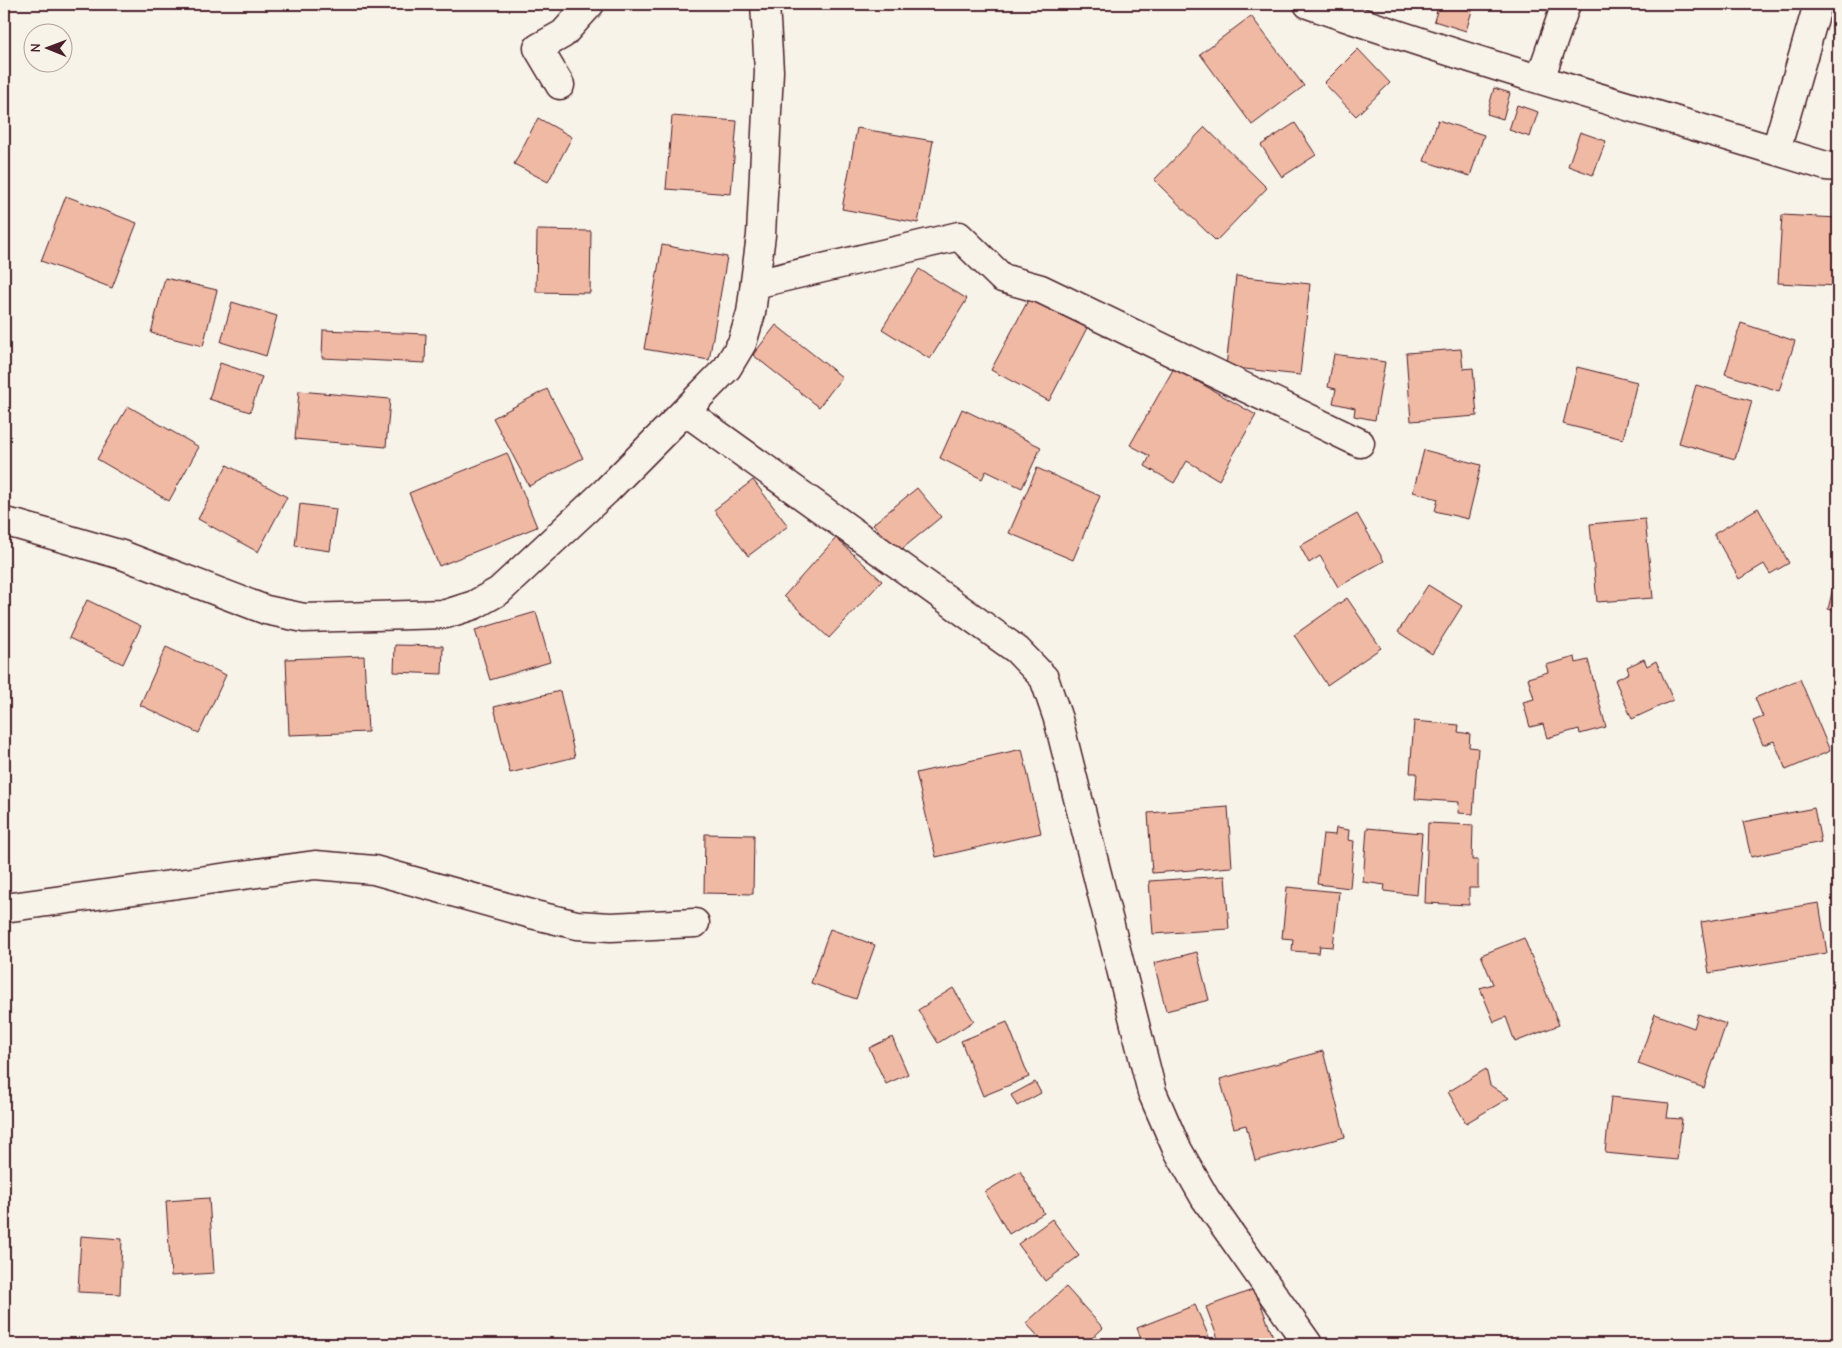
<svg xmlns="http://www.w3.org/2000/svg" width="1842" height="1348" font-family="'Comic Neue',sans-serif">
<rect width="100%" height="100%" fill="#f7f3e8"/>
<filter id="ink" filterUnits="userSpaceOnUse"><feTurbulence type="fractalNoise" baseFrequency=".02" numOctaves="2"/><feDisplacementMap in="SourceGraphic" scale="10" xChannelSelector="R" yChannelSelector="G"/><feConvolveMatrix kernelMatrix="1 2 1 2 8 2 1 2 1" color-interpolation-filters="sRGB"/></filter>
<g filter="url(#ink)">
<g fill="#f0b9a4" stroke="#4a1f2b">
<polygon points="1439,4 1474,4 1466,31 1434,21"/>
<polygon points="1251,16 1304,86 1252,125 1200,54"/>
<polygon points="1358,49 1390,83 1356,116 1324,83"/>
<polygon points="1494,88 1510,93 1503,119 1487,114"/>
<polygon points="1517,105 1538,112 1530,137 1509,130"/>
<polygon points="672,116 737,121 731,194 666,189"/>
<polygon points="538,118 572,137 548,182 514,164"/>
<polygon points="1438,120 1484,135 1470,176 1424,161"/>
<polygon points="1295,123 1316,155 1282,177 1261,145"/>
<polygon points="1205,127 1267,188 1216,241 1154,180"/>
<polygon points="857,128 933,141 918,223 842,209"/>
<polygon points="1580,132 1606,141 1593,175 1568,166"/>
<polygon points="66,196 137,223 112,288 41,261"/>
<polygon points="1782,215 1838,218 1838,286 1778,283"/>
<polygon points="537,230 591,231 590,293 536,292"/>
<polygon points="662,245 727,257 709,360 644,349"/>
<polygon points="919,269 967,299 930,359 882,329"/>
<polygon points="1236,276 1310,284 1300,375 1226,367"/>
<polygon points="165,278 217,290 203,346 151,333"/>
<polygon points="1031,295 1088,326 1049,401 991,370"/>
<polygon points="232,302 277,316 266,356 221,342"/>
<polygon points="1741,323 1795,341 1779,391 1725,374"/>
<polygon points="776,325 842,377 819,407 753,355"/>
<polygon points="323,330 426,334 425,363 322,358"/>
<polygon points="1461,349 1463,369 1473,368 1477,416 1411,421 1406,353"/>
<polygon points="1334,354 1385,362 1375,420 1354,416 1355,408 1333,403 1336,389 1328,387"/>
<polygon points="220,363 262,377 250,412 209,399"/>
<polygon points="1577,367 1637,382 1623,439 1563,424"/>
<polygon points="1174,368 1256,415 1219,480 1187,461 1174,483 1145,466 1150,456 1130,445"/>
<polygon points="1696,385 1752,401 1735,459 1679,443"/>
<polygon points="547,389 583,458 529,486 493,418"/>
<polygon points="299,391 390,399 386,447 295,439"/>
<polygon points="128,406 199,447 169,501 97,459"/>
<polygon points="962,409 1041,447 1022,488 986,471 982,479 940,458"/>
<polygon points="1424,450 1481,465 1468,519 1435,511 1438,499 1413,492"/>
<polygon points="507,453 537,527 439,566 409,493"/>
<polygon points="227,465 287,497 258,552 198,519"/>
<polygon points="1037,468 1100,496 1073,560 1009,533"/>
<polygon points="753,480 788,526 748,556 714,510"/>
<polygon points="917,488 941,517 897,553 873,524"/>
<polygon points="300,504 336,509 330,551 295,546"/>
<polygon points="1758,508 1789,563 1770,574 1764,564 1739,579 1714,534"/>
<polygon points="1357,514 1384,561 1338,587 1320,556 1309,563 1300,546"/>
<polygon points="1645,519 1653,598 1597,602 1590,524"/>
<polygon points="836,538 882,581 829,638 784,596"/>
<polygon points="1838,568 1838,612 1828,609"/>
<polygon points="1428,585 1462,606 1432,654 1398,632"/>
<polygon points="1347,598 1381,648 1327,685 1294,635"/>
<polygon points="87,600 141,626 123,664 69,638"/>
<polygon points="536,612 550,662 490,680 475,630"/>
<polygon points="395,645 443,646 442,674 394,672"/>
<polygon points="166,647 226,675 199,733 140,705"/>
<polygon points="364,656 368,732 289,735 286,659"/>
<polygon points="1575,657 1576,663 1588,660 1606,727 1580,734 1579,729 1547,738 1543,724 1530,727 1523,702 1534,699 1528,678 1548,672 1546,665"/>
<polygon points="1644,659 1647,666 1656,661 1673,700 1632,719 1615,680 1629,673 1627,667"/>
<polygon points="1800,679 1830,751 1786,770 1774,741 1763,745 1753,721 1763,717 1755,698"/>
<polygon points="560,691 575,757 510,773 494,707"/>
<polygon points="1414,721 1459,725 1458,732 1470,734 1469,747 1478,748 1473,814 1458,813 1459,802 1415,799 1417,773 1410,773"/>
<polygon points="1022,749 1041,833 936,857 916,773"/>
<polygon points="1228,807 1232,867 1152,873 1148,813"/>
<polygon points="1814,808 1821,842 1751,857 1743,822"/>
<polygon points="1428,823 1473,825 1472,860 1478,860 1478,888 1469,888 1469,905 1425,903"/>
<polygon points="1336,828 1349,830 1348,840 1354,841 1350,888 1317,884 1323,834 1335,835"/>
<polygon points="1367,828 1422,833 1417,895 1384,891 1385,885 1363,882"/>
<polygon points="705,834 754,835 753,894 704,893"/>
<polygon points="1225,876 1229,929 1153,934 1149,881"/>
<polygon points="1287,887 1339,892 1333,947 1320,946 1319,953 1292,951 1293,939 1282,938"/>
<polygon points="1819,903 1827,953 1709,973 1701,922"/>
<polygon points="830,929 875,945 856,999 811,983"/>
<polygon points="1524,938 1559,1025 1515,1042 1506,1017 1494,1022 1480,988 1493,984 1481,955"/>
<polygon points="1197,952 1209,1000 1166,1011 1154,963"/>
<polygon points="953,988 974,1021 938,1043 918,1010"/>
<polygon points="1655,1014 1694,1028 1698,1014 1726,1024 1704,1088 1638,1064"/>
<polygon points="1007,1022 1029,1077 983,1096 961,1041"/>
<polygon points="892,1037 908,1074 886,1084 869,1048"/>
<polygon points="1323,1051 1345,1137 1255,1161 1246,1125 1234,1128 1220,1079"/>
<polygon points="1486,1069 1490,1085 1509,1098 1466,1123 1448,1092"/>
<polygon points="1035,1082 1041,1093 1017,1106 1011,1095"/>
<polygon points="1611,1097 1669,1103 1667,1118 1682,1119 1677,1160 1605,1153"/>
<polygon points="1020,1171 1044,1213 1009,1234 985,1192"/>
<polygon points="209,1198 214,1273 171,1276 166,1201"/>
<polygon points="1052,1219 1079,1256 1045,1281 1018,1244"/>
<polygon points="81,1236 122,1239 120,1294 78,1292"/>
<polygon points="1066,1287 1103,1328 1086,1344 1045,1344 1026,1323"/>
<polygon points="1255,1289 1275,1342 1269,1344 1220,1344 1206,1307"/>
<polygon points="1195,1305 1212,1344 1143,1344 1137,1328"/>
</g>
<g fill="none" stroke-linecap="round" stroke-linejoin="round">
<defs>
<g id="minor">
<path d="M1308,4C1479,64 1653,113 1826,166L1838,167"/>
<polyline points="1540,79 1566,4"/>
<polyline points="560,85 538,48 563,34 590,4"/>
<polyline points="1776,150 1818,4"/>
<polyline points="755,284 959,236 1002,278 1041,289 1360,443"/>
<polyline points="685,411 1017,650 1044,678 1058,719 1152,1092 1176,1147 1205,1198 1308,1344"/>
<polyline points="4,522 18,525 122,555 266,610 304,618 446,614 474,605 499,591 606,491 685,411 727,368 742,343 751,313 761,235 769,71 765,4"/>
<polyline points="4,908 315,865 374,870 535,915 577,925 611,927 695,923"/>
</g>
</defs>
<use href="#minor" stroke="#4a1f2b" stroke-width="31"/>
<use href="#minor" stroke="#f7f3e8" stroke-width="28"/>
</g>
</g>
<rect width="1842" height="1348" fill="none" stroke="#f7f3e8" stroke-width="20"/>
<rect x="10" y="10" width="1822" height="1328" fill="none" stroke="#4a1f2b" stroke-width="2" filter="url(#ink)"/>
<g transform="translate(48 48) rotate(271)"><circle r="24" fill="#f7f3e8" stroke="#b29e9c"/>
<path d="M0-4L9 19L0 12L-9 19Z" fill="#4a1f2b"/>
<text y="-8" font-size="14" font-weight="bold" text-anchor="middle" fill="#4a1f2b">N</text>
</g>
</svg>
